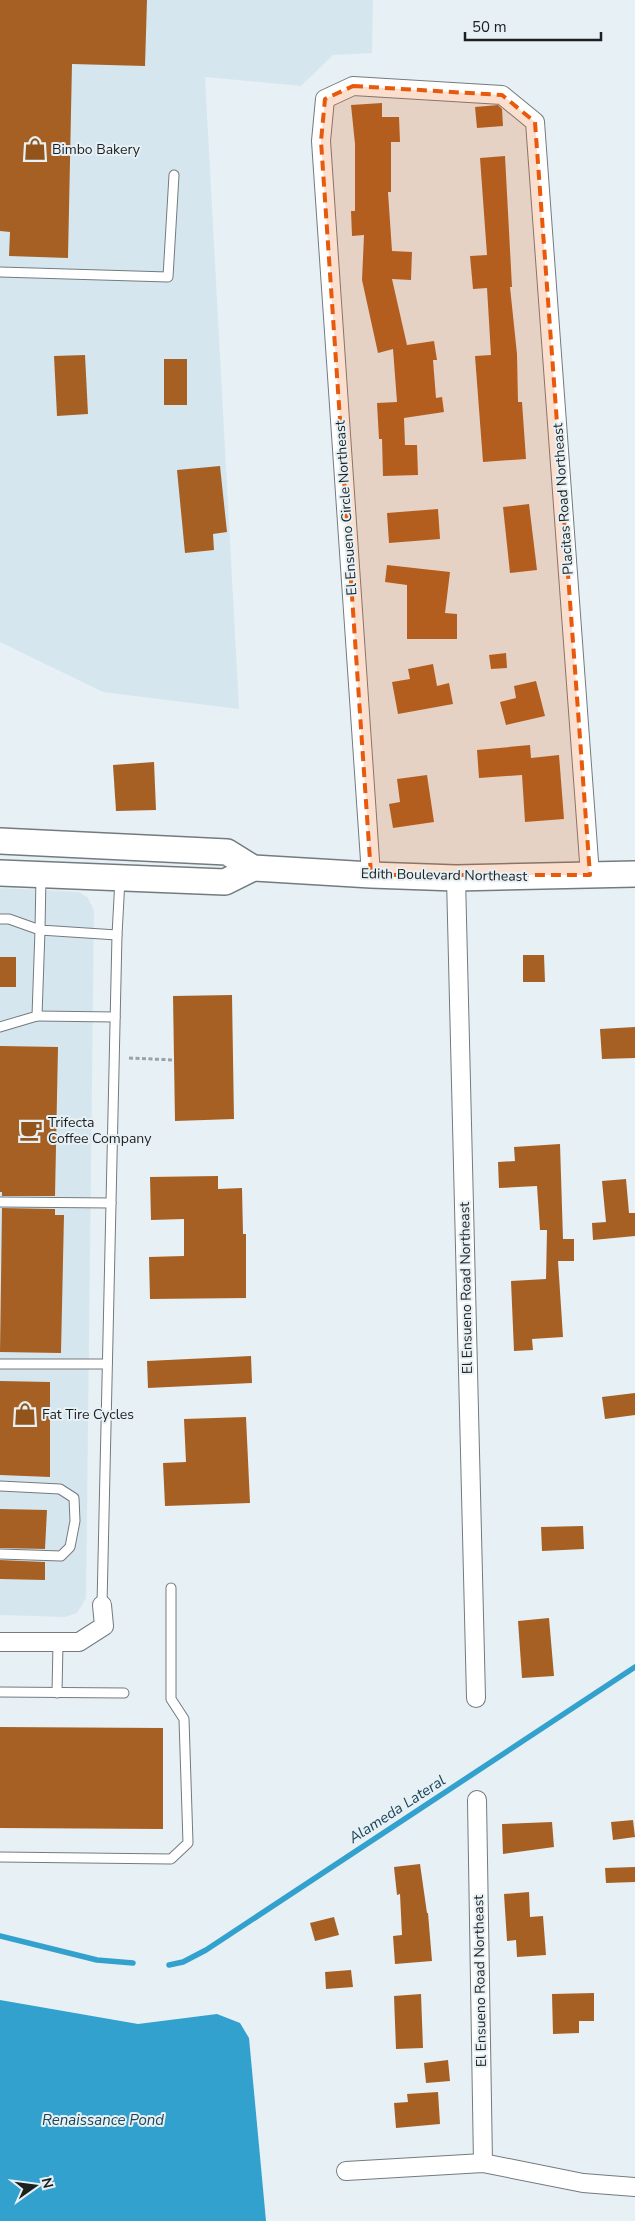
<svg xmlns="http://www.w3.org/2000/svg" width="635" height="2221" font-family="'Nunito Sans',sans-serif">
<rect width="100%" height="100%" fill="#e7f0f4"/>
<g fill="#d6e6ef">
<polygon points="0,0 373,0 372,53 333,55 301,86 205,77 239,709 103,692 0,642"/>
<polygon points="0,888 79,892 88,898 94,911 86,1598 77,1613 65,1617 0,1615"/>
</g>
<polygon fill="#33a1ce" points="0,2000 138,2024 217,2014 240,2023 249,2038 266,2221 0,2221"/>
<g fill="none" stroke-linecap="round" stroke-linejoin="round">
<g stroke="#33a1ce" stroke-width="5.5">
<polyline points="0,1936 97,1960 133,1963"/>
<polyline points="169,1965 183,1962 206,1950 635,1667"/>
</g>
</g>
<g fill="#a76023">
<polygon points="0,0 147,0 145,66 72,64 68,258 9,256 10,232 0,231"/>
<polygon points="382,103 382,117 399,117 400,142 391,142 391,192 388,192 392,251 412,252 411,280 392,279 407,345 434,341 437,360 433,360 436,398 442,397 444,412 404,418 405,445 417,445 418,475 383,476 382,439 379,439 377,403 397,402 393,349 378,353 362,280 364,235 352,236 351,211 355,211 355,144 351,105"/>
<polygon points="498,105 502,109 503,126 477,128 475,107"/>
<polygon points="505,156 512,287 510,287 517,354 518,402 522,402 526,459 483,462 475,356 491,355 487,288 473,289 470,256 487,255 480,158"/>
<polygon points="85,355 88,414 57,416 54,356"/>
<rect x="164" y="359" width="23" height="46"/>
<polygon points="220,466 227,532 213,534 214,550 185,553 177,470"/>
<polygon points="529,504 537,570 510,573 503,507"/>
<polygon points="438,509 440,539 389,543 387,513"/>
<polygon points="387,565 450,572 445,613 457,614 457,639 407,639 407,585 385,582"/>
<polygon points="506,653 507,668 491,669 489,655"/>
<polygon points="433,664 437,686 449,683 453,704 398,714 392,682 410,679 408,669"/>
<polygon points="536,681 545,716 506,725 500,702 516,698 514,686"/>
<polygon points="530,745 531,758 559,755 564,819 525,822 522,775 479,778 477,750"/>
<polygon points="154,762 156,810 116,811 113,765"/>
<polygon points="427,775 434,822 393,828 389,804 400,802 397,779"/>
<polygon points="523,955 544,955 545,982 523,982"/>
<rect x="0" y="957" width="16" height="30"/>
<polygon points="232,995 234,1119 175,1121 173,996"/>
<polygon points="635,1027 635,1058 602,1059 600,1029"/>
<polygon points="0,1046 58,1047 55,1196 2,1196 2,1192 0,1192"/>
<polygon points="560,1144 563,1239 574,1239 574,1261 558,1261 563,1337 532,1339 533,1350 514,1351 511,1281 546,1279 547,1230 540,1230 537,1186 499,1188 498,1162 515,1161 514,1147"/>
<polygon points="218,1176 218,1189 242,1188 243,1234 246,1234 246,1298 150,1299 149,1257 184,1256 184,1219 151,1220 150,1177"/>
<polygon points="626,1179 629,1213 635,1213 635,1236 593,1240 592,1223 606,1222 602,1181"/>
<polygon points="2,1208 55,1209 55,1215 64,1215 61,1353 0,1352"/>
<polygon points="251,1356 252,1383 148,1388 147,1361"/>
<polygon points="0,1381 50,1382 50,1477 0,1475"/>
<polygon points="635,1393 635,1415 605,1419 602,1397"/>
<polygon points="246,1417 250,1503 165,1506 163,1463 186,1462 184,1419"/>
<polygon points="0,1509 47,1510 45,1549 0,1548"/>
<polygon points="583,1526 584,1549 542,1551 541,1527"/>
<polygon points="0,1560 45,1562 45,1580 0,1579"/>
<polygon points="549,1618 554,1676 522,1678 518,1621"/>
<polygon points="0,1727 163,1728 163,1829 0,1828"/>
<polygon points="633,1820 635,1837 613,1840 611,1822"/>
<polygon points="552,1822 554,1847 503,1854 502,1824"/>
<polygon points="420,1864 427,1913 428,1913 432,1961 395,1964 393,1936 402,1935 400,1894 397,1895 394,1867"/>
<polygon points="635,1867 635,1882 606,1883 605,1868"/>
<polygon points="529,1892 530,1917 543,1916 546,1955 517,1957 516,1940 507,1941 504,1894"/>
<polygon points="334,1917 339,1935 315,1941 310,1923"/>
<polygon points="351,1970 353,1987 326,1989 325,1972"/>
<polygon points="594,1993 594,2021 579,2021 579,2033 553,2034 552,1994"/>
<polygon points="421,1994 423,2048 396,2049 394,1996"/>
<polygon points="448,2060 450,2081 426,2083 424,2063"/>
<polygon points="438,2092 440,2124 396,2128 394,2103 408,2102 407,2094"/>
</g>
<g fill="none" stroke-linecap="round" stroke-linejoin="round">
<defs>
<g id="lane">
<polyline points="0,272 168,277 174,175"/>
<polyline points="41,876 40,930 117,935 120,879"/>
<polyline points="0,919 9,919 40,930 37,1016 0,1027"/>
<polyline points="37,1016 115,1017"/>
<polyline points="0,1202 111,1203"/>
<polyline points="0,1364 107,1364"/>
<polyline points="0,1486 60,1489 74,1498 75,1521 70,1547 61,1556 0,1554"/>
<polyline points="102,1605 117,935"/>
<polyline points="0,1692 124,1693"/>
<polyline points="57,1693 58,1643"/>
<polyline points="0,1857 171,1859 188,1843 184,1719 171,1699 171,1588"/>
</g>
<g id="street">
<polyline points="371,875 321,141 325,99 353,86 502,95 535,122 590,875"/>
<polyline points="456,878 476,1698"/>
<polyline points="0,1642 79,1642 104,1626 102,1605"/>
<polyline points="477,1800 483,2163"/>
<polyline points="346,2171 483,2163 583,2183 635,2187"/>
</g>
<g id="secondary">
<polyline points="0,841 227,852 253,868 371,875 456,878 635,874"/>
<polyline points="0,873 225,882 253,868"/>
</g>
</defs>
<use href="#lane" stroke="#737b7f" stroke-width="11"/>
<use href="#street" stroke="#737b7f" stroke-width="20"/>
<use href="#secondary" stroke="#737b7f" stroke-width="28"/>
<polyline stroke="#9ba2a5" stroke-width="3" stroke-dasharray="4 2.5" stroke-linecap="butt" points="129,1058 174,1060"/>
<use href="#lane" stroke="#fff" stroke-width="9"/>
<use href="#street" stroke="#fff" stroke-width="18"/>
<use href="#secondary" stroke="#fff" stroke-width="25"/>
</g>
<path fill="#e8590c" fill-opacity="0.2" stroke="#e8590c" stroke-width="4" stroke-dasharray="10 6" stroke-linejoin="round" d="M353,86L502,95L535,122L590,875H371L321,141L325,99Z"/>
<defs>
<symbol id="shop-bare" viewBox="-9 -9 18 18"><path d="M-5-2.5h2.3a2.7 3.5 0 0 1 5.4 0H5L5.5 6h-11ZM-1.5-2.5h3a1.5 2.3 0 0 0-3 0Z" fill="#93541c" stroke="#e7f0f4" stroke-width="2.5" paint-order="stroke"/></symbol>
<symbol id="cafe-bare" viewBox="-9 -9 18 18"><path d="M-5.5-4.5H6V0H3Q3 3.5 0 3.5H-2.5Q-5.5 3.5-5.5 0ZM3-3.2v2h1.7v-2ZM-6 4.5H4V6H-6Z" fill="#93541c" stroke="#e7f0f4" stroke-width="2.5" paint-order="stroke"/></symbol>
</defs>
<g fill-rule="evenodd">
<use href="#shop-bare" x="19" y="133" width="32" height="32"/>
<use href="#cafe-bare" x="15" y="1114" width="32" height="32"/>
<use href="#shop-bare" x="9" y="1398" width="32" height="32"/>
</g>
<g text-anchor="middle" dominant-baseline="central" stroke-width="4" stroke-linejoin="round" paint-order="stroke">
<g font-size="14" fill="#1d2021" stroke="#e7f0f4" text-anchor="start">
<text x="52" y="149">Bimbo Bakery</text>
<text x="48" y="1122">Trifecta<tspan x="48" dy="16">Coffee Company</tspan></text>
<text x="42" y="1414">Fat Tire Cycles</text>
</g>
<g font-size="14" fill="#1d2021" stroke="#e7f0f4">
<text transform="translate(563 499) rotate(-94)">Placitas Road Northeast</text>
<text transform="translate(346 508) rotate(-94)">El Ensueno Circle Northeast</text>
<text transform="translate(444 875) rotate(1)">Edith Boulevard Northeast</text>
<text transform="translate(466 1288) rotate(-91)">El Ensueno Road Northeast</text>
<text transform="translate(480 1981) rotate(-91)">El Ensueno Road Northeast</text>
</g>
<g font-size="15" font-style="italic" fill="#194659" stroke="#e7f0f4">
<text transform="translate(397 1809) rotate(-33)">Alameda Lateral</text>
<text x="103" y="2120">Renaissance Pond</text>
</g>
</g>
<g transform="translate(35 2186) rotate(76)" stroke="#e7f0f4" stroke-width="4" paint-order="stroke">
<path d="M0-4L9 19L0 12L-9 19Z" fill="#1d2021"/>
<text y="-8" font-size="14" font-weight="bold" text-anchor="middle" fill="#1d2021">N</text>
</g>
<path d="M465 32v8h136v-8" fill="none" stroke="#1d2021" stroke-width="2.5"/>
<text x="472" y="32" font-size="15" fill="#1d2021" stroke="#e7f0f4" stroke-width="4" paint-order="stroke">50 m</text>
</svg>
